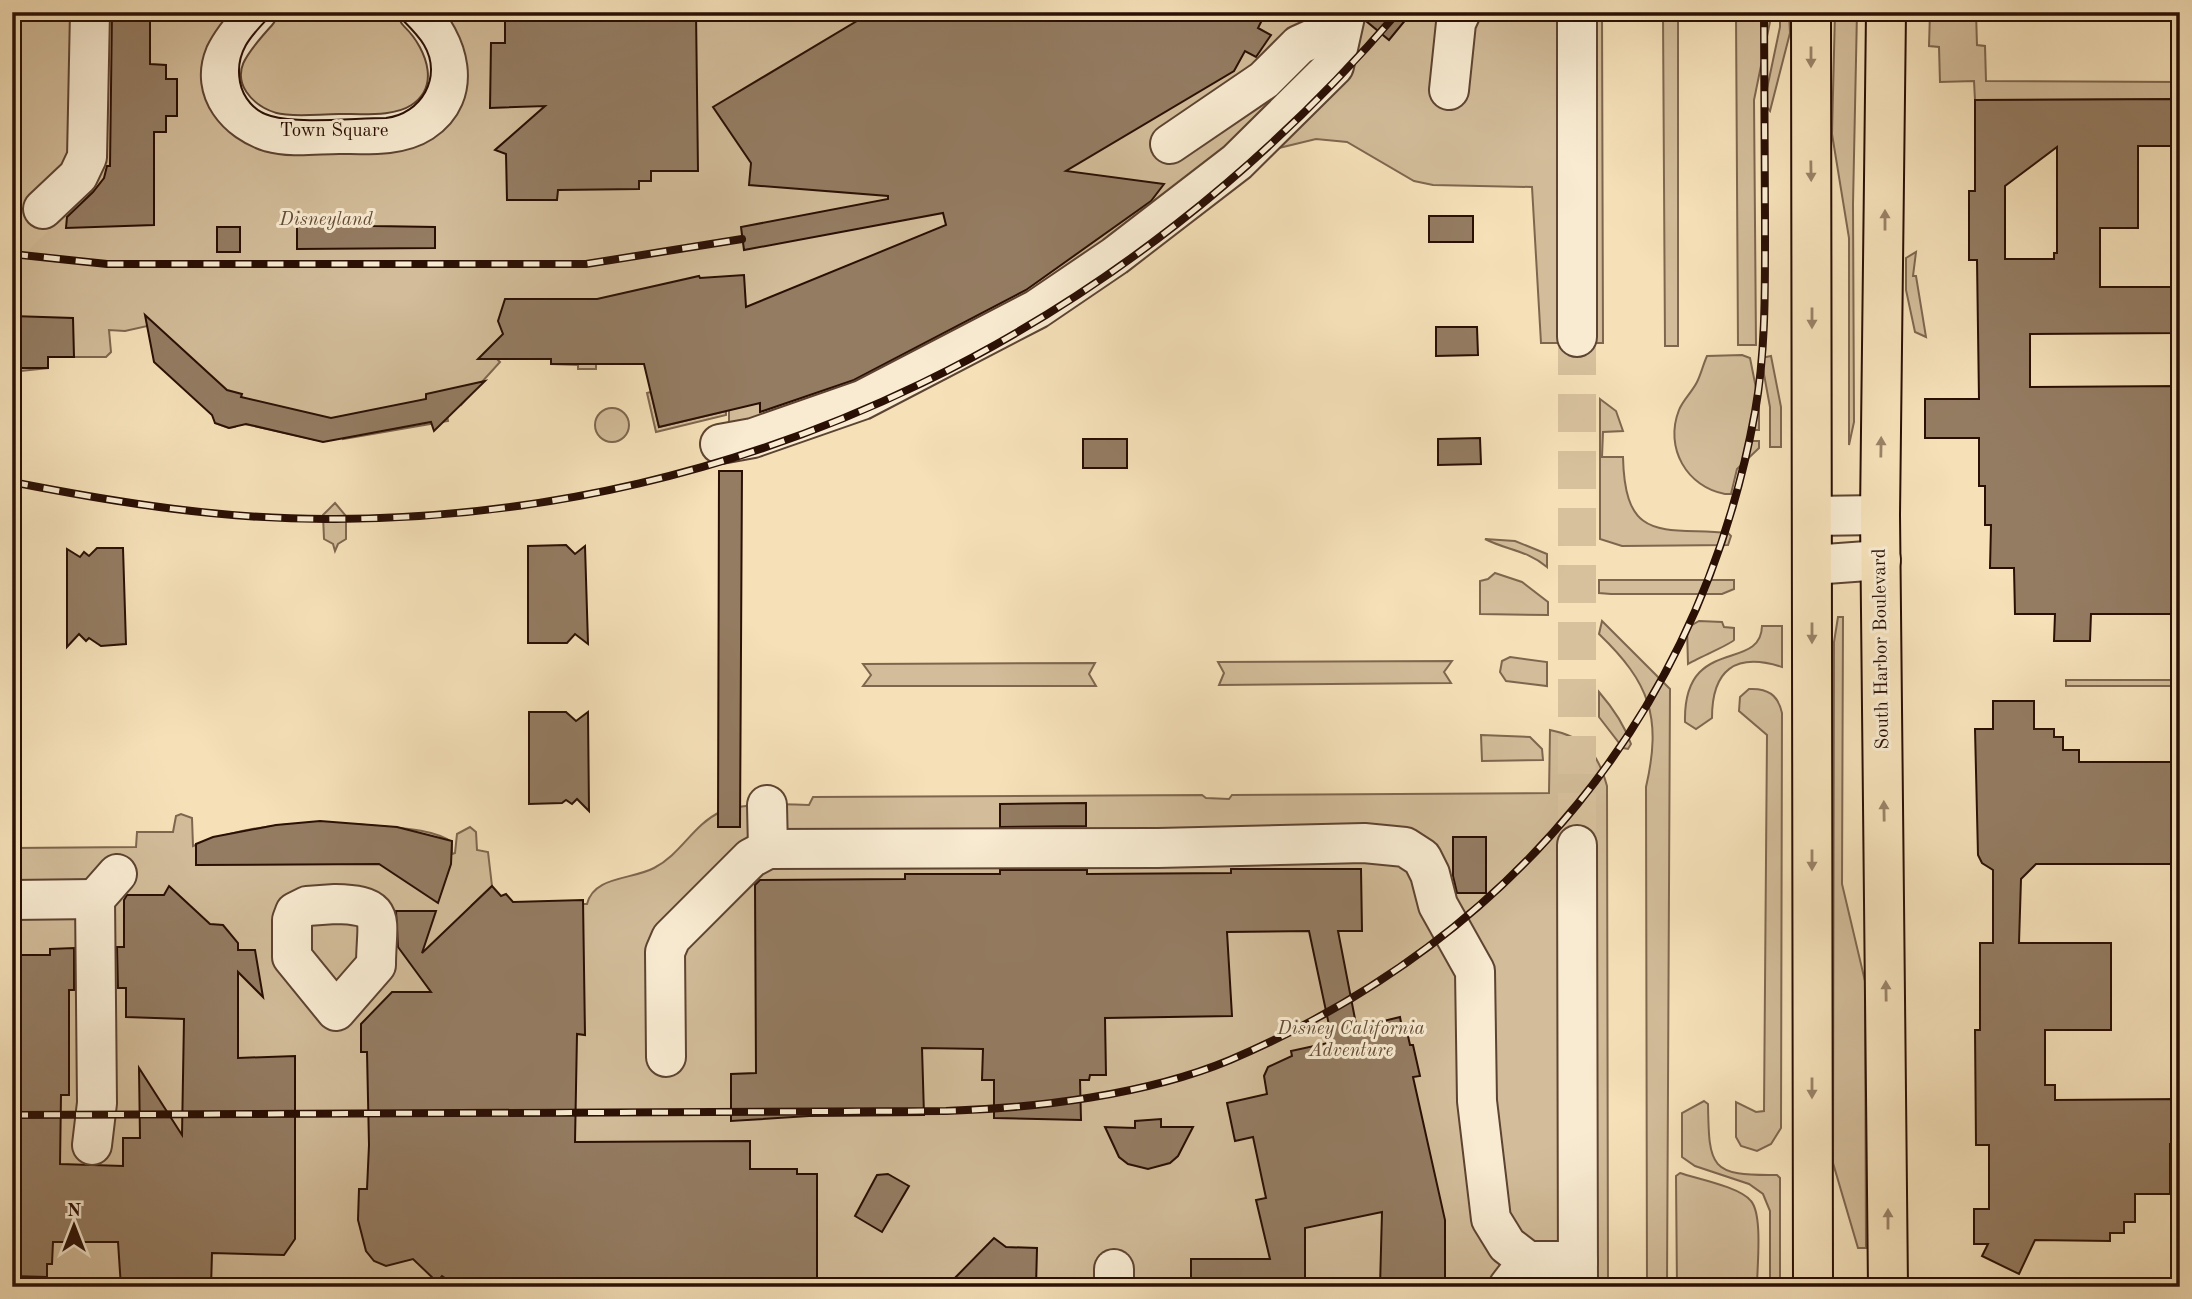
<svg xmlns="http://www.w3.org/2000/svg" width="2192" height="1299" font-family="'Old Standard TT',serif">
<rect width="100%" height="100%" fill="#f5e0b8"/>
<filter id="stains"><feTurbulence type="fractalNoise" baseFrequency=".00286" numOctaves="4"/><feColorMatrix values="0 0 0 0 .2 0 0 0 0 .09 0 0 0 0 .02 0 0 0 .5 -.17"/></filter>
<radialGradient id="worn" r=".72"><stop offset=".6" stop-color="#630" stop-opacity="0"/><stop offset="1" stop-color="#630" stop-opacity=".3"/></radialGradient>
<g fill="#d2bc99" stroke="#7e664e" stroke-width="2">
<polygon points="12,12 1602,12 1603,343 1541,343 1532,187 1433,185 1414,181 1347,142 1316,139 1279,148 1001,347 947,378 861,416 740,459 721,464 720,427 729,425 729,336 621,330 623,364 596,364 596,369 578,369 578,365 551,364 551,359 513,359 492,354 500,362 461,405 454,396 445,404 448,421 343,439 341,427 316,440 236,422 235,427 229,428 215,423 218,403 147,326 125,331 109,330 111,352 106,357 48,357 48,368 12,372"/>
<polygon points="1650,12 1678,12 1678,346 1665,346 1663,15 1650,15"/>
<polygon points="1721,12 1772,12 1754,100 1756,345 1738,345 1736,14"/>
<polygon points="1780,12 1789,12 1790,33 1770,111 1764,103 1780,27"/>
<polygon points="1835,12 1857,12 1853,204 1854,422 1849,445 1849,238 1832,134"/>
<polygon points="1930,12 1976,12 1977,45 1985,46 1986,81 2180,82 2180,99 1975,100 1974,81 1940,82 1939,47 1929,46"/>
<polygon points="1916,252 1913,276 1916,276 1926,337 1915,332 1906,290 1906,258"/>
<path d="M1742,355L1750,358L1759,403V430H1753L1752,441H1759V448L1737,469L1731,494H1725C1687,487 1664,448 1679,410C1683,400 1692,392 1697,382C1701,374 1703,365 1707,356Z"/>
<polygon points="1771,356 1781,407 1781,447 1770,447 1770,407 1761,358"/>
<polygon points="651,392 659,427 726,411 726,415 656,432 647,393"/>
<path d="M1600,399L1616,411L1623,431L1603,432L1602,457H1623C1625,544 1662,527 1728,533L1731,536L1728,545L1622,546L1600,539Z"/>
<circle cx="612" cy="425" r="17"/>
<polygon points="335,503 346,516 346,539 338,544 335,551 333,544 324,539 323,515"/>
<path d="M1485,539L1515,541L1547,554V567C1527,550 1506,550 1485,539Z"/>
<polygon points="1495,573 1522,582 1548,602 1548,615 1480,614 1480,581 1488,579"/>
<polygon points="1599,580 1734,580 1734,589 1722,594 1611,594 1599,593"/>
<polygon points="1838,617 1843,617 1842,884 1865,981 1866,1248 1858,1248 1833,1163 1834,642"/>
<path d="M1602,621L1670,689L1667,1287H1647L1646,787C1662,717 1650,683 1599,634Z"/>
<path d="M1699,621L1722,622L1724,627L1734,628C1734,628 1734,639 1734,640C1733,643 1696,659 1688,664L1687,628Z"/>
<path d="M1762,626H1782V667C1735,652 1712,670 1712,718L1696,729L1685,722C1683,634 1761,673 1762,626Z"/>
<polygon points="1510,657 1547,662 1547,686 1506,681 1500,672 1502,661"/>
<polygon points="1452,661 1444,672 1451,683 1219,685 1224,673 1218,662"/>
<polygon points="1095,663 1089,674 1096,686 863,686 871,675 863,664"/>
<rect x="2066" y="680" width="114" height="6"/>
<path d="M1749,689C1768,688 1778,695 1782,713L1781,1128L1771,1144L1757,1151L1741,1146L1736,1137V1102L1756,1112L1764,1111L1767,735L1739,711L1740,697Z"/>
<path d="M1599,692C1613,708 1624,724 1631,744L1628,749L1623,748L1599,717Z"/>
<path d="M1550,730C1585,737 1598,753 1607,786L1608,1287H12V848L136,847L137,832H173L176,816L181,814L192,818L193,846C252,822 315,820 378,826C401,828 433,829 452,842V854L455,853L457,834L470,827L476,832L477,850L488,852L492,886L473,904H587C594,876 631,880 654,868C681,854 693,825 720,812C737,803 787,804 809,805L813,797L1202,795L1206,798L1229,799L1232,795L1549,793Z"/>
<polygon points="1481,735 1530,737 1542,749 1543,760 1482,761"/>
<path d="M1704,1101L1708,1104C1709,1168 1710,1176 1777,1175L1780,1178V1287H1770V1211L1763,1194L1749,1184L1695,1166L1682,1157V1113Z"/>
<path d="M1680,1173C1698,1179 1740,1187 1751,1201C1763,1215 1757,1267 1757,1287H1677L1676,1176Z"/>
</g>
<polygon fill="#b0997b" stroke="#7a624b" stroke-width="2" points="12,25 17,85 12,142"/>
<g fill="#947c62" stroke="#2a0f04" stroke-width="2" fill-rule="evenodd">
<polygon points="112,12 150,12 150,64 166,65 166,79 177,79 177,116 166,116 166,132 154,132 154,225 66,228 67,217 93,192 104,178 107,166 110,166"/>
<polygon points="505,12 696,12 698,171 651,171 651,181 639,181 639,189 558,190 557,200 507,200 506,154 495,150 545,106 490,108 491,43 505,43"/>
<polygon points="872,12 1266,12 1258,28 1271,35 1256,57 1245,51 1234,71 1066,171 1164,184 1151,201 1026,290 854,380 760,412 760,403 659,427 644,364 551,364 551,359 478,359 503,334 498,321 505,299 597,299 699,276 700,278 744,275 746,307 946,225 943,213 744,250 741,227 888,199 888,196 749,185 751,163 713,107"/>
<polygon points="1367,12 1412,12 1389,40 1366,21"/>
<path d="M2180,99V146H2138V228H2100V287H2180V333L2030,334V387L2180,386V488H2174V547H2180V614H2091L2090,641H2054L2055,614H2015L2014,568H1990L1991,525H1985V486H1979V438H1925V399H1979L1977,260H1969V191H1975V100ZM2057,147V253H2054V259H2005V186Z"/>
<rect x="1429" y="216" width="44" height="26"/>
<polygon points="297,218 356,218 356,224 374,226 435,227 435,248 297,249"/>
<rect x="217" y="227" width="23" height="25"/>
<polygon points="145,315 227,390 242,394 241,397 331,418 426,399 426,394 485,381 434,431 431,422 323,442 246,424 229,428 215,423 212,415 154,362"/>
<polygon points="12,316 73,318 74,357 48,357 48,368 12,368"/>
<polygon points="1436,327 1477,327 1478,355 1436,356"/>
<polygon points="1480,438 1481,464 1438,465 1438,439"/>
<rect x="1083" y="439" width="44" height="29"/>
<polygon points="719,471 742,471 740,827 718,827"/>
<polygon points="566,545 575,554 585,546 588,644 575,634 567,643 528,643 528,546"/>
<polygon points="97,548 123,548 126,644 101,646 89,638 86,641 79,634 67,647 67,549 80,557 84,552 89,556"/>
<polygon points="1993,701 2034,701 2034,729 2054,729 2054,737 2063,737 2063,750 2079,750 2079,762 2180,762 2180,864 2036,864 2021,879 2019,943 2111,943 2111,1030 2045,1030 2045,1085 2055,1085 2055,1100 2180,1099 2180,1144 2170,1144 2170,1194 2135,1194 2135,1222 2124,1222 2124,1233 2110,1233 2110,1241 2035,1240 2019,1274 1982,1256 1988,1244 1974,1244 1974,1209 1989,1209 1989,1145 1976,1145 1975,1030 1980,1030 1980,943 1993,943 1993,870 1982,863 1978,855 1975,729 1993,729"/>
<polygon points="529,712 566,712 576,721 588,712 589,811 577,799 572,804 566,800 562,803 529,804"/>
<polygon points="1086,803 1086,826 1000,827 1000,804"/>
<polygon points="320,821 397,827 452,841 451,864 438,903 379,864 196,865 196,844 213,837 276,825"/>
<polygon points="1453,837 1486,837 1486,893 1457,893 1453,876"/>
<polygon points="1231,869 1361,869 1362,931 1338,931 1356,1024 1366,1022 1367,1025 1400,1017 1402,1028 1406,1027 1410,1045 1413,1045 1420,1076 1413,1077 1445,1220 1445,1287 1380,1287 1382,1212 1305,1228 1305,1287 1191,1287 1191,1259 1270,1259 1256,1200 1266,1198 1253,1137 1235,1141 1227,1103 1267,1094 1264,1076 1268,1067 1292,1056 1291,1051 1328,1043 1325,1026 1329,1025 1309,931 1227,932 1232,1016 1105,1018 1106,1075 1090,1075 1089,1080 1080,1080 1081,1120 994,1118 994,1080 982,1080 983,1049 922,1048 924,1115 809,1116 731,1121 731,1074 756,1073 755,885 760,880 905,879 905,874 1000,874 1000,870 1087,870 1087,874 1231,873"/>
<polygon points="169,886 210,924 223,925 238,943 238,950 255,950 263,997 238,972 238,1058 295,1056 295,1239 284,1255 212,1253 211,1287 121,1287 118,1242 53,1242 52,1264 47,1264 47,1277 12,1276 12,955 50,955 50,949 74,948 74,990 69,990 69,1095 61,1095 60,1164 123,1166 123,1138 140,1138 139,1068 182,1135 184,1019 126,1017 126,988 118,988 117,947 124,947 124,900 127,895 164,895"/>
<polygon points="492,886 501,896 506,894 513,902 583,900 585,1035 577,1034 575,1142 750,1141 750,1169 797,1169 797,1174 817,1174 817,1287 458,1287 442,1276 437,1282 413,1259 386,1266 374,1261 366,1251 358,1220 359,1189 367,1189 369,1145 367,1052 361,1052 361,1024 392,992 431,992 398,947 396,911 436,911 422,953"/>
<polygon points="1161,1119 1161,1127 1193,1127 1178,1156 1170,1163 1148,1169 1128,1164 1119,1157 1105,1127 1135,1128 1135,1121"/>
<polygon points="888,1174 909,1186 882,1232 855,1216 877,1175"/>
<polygon points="994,1238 1006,1247 1037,1248 1036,1287 946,1287"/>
</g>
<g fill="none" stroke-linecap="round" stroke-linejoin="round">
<g stroke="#d7c19d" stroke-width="38" stroke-dasharray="38 19" stroke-linecap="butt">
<polyline points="12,240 43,209"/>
<polyline points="1577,337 1577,845"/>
</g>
<defs>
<g id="minor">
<path d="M257,12C246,24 232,40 225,55C210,91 238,122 270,132C291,138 318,134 339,134C366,134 399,137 422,122C465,94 448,41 418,12"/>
<polyline points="1577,12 1577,337"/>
<polyline points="1449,90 1456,23 1461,12"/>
<polyline points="1170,144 1264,80 1299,45 1341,26"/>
<polyline points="43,209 78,176 87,157 90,12"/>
<polyline points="720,444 753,438 862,400 1037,309 1115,256 1237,162 1334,66 1346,12"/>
<polyline points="1812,516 1880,515"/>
<polyline points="1812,565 1881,560"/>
<polyline points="767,805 768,849"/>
<polyline points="1577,845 1578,1287"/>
<polyline points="12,900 95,899"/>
<path d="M335,904C389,905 376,919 376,965L336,1011L292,957V920L295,912L307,906Z"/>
<polyline points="666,1057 665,952 671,938 751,858 768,849 1158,848 1364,843 1405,847 1422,858 1430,874 1438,905 1475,971 1477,1101 1491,1219 1507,1245 1528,1261 1578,1261"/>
<polyline points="92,1145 97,1103 95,899 117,874"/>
<polyline points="1114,1287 1114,1269"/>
<polyline points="1508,1287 1528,1261"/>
</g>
<g id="major">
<polyline points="1811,12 1813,1287"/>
<polyline points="1886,12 1880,515 1888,1287"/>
</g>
</defs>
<use href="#minor" stroke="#5d4331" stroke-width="42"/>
<use href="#major" stroke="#2a0f04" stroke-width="42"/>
<use href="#minor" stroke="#f8ebd1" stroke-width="38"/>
<use href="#major" stroke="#f5e0b8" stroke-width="38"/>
<path stroke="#2a0f04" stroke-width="2" d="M274,12C254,33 234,50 240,82C243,98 255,112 271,116C299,124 355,118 386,118C421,114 443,77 424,45C417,33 404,22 395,12"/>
<defs>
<g id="rail">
<polyline points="12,254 107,264 586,264 742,239"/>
<path d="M12,482C119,503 226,520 335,519C753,517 1127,328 1398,12"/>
<path d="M12,1115L946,1111C1037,1108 1146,1095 1230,1060C1512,940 1700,713 1755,412C1766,350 1765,287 1765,224C1765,153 1764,83 1764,12"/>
</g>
</defs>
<use href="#rail" stroke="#2a0f04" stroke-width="8"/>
<use href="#rail" stroke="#f8ebd1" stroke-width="5" stroke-dasharray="16" stroke-linecap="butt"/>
</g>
<defs><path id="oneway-solid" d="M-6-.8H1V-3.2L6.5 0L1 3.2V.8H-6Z" transform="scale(1.75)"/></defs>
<g fill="#9a8267">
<use href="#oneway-solid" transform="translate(1811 57) rotate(90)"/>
<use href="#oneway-solid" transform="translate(1811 171) rotate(89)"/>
<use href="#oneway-solid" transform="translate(1885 220) rotate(-90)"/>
<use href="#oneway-solid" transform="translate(1812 318) rotate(90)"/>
<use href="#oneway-solid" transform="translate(1881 447) rotate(-89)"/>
<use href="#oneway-solid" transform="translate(1812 633) rotate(90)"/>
<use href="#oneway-solid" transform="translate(1884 811) rotate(-91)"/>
<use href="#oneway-solid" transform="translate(1812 860) rotate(90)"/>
<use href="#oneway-solid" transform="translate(1886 991) rotate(-91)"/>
<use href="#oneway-solid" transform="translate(1812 1088) rotate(90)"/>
<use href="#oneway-solid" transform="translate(1888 1219) rotate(-90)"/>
</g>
<g text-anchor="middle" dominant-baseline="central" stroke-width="6" stroke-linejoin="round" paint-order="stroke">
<g font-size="19" fill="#2a0f04" stroke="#f8ebd1">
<text x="334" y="131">Town Square</text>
<text transform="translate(1882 649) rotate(-91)">South Harbor Boulevard</text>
</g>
<g font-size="19" font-style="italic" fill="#654c38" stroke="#f8ebd1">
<text x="326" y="220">Disneyland</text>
<text x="1351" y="1029">Disney California<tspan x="1351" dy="22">Adventure</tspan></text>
</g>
</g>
<rect width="2192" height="1299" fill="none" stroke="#f5e0b8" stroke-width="42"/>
<rect x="14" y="14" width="2164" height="1271" fill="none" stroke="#2a0f04" stroke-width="3.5"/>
<rect x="21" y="21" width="2150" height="1257" fill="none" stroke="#2a0f04" stroke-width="2"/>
<g transform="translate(74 1226)" stroke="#f8ebd1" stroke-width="5" paint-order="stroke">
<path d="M0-5L12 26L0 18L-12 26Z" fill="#2a0f04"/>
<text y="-10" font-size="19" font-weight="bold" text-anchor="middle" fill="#2a0f04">N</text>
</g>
<rect width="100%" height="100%" filter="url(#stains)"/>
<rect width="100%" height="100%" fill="url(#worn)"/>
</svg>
